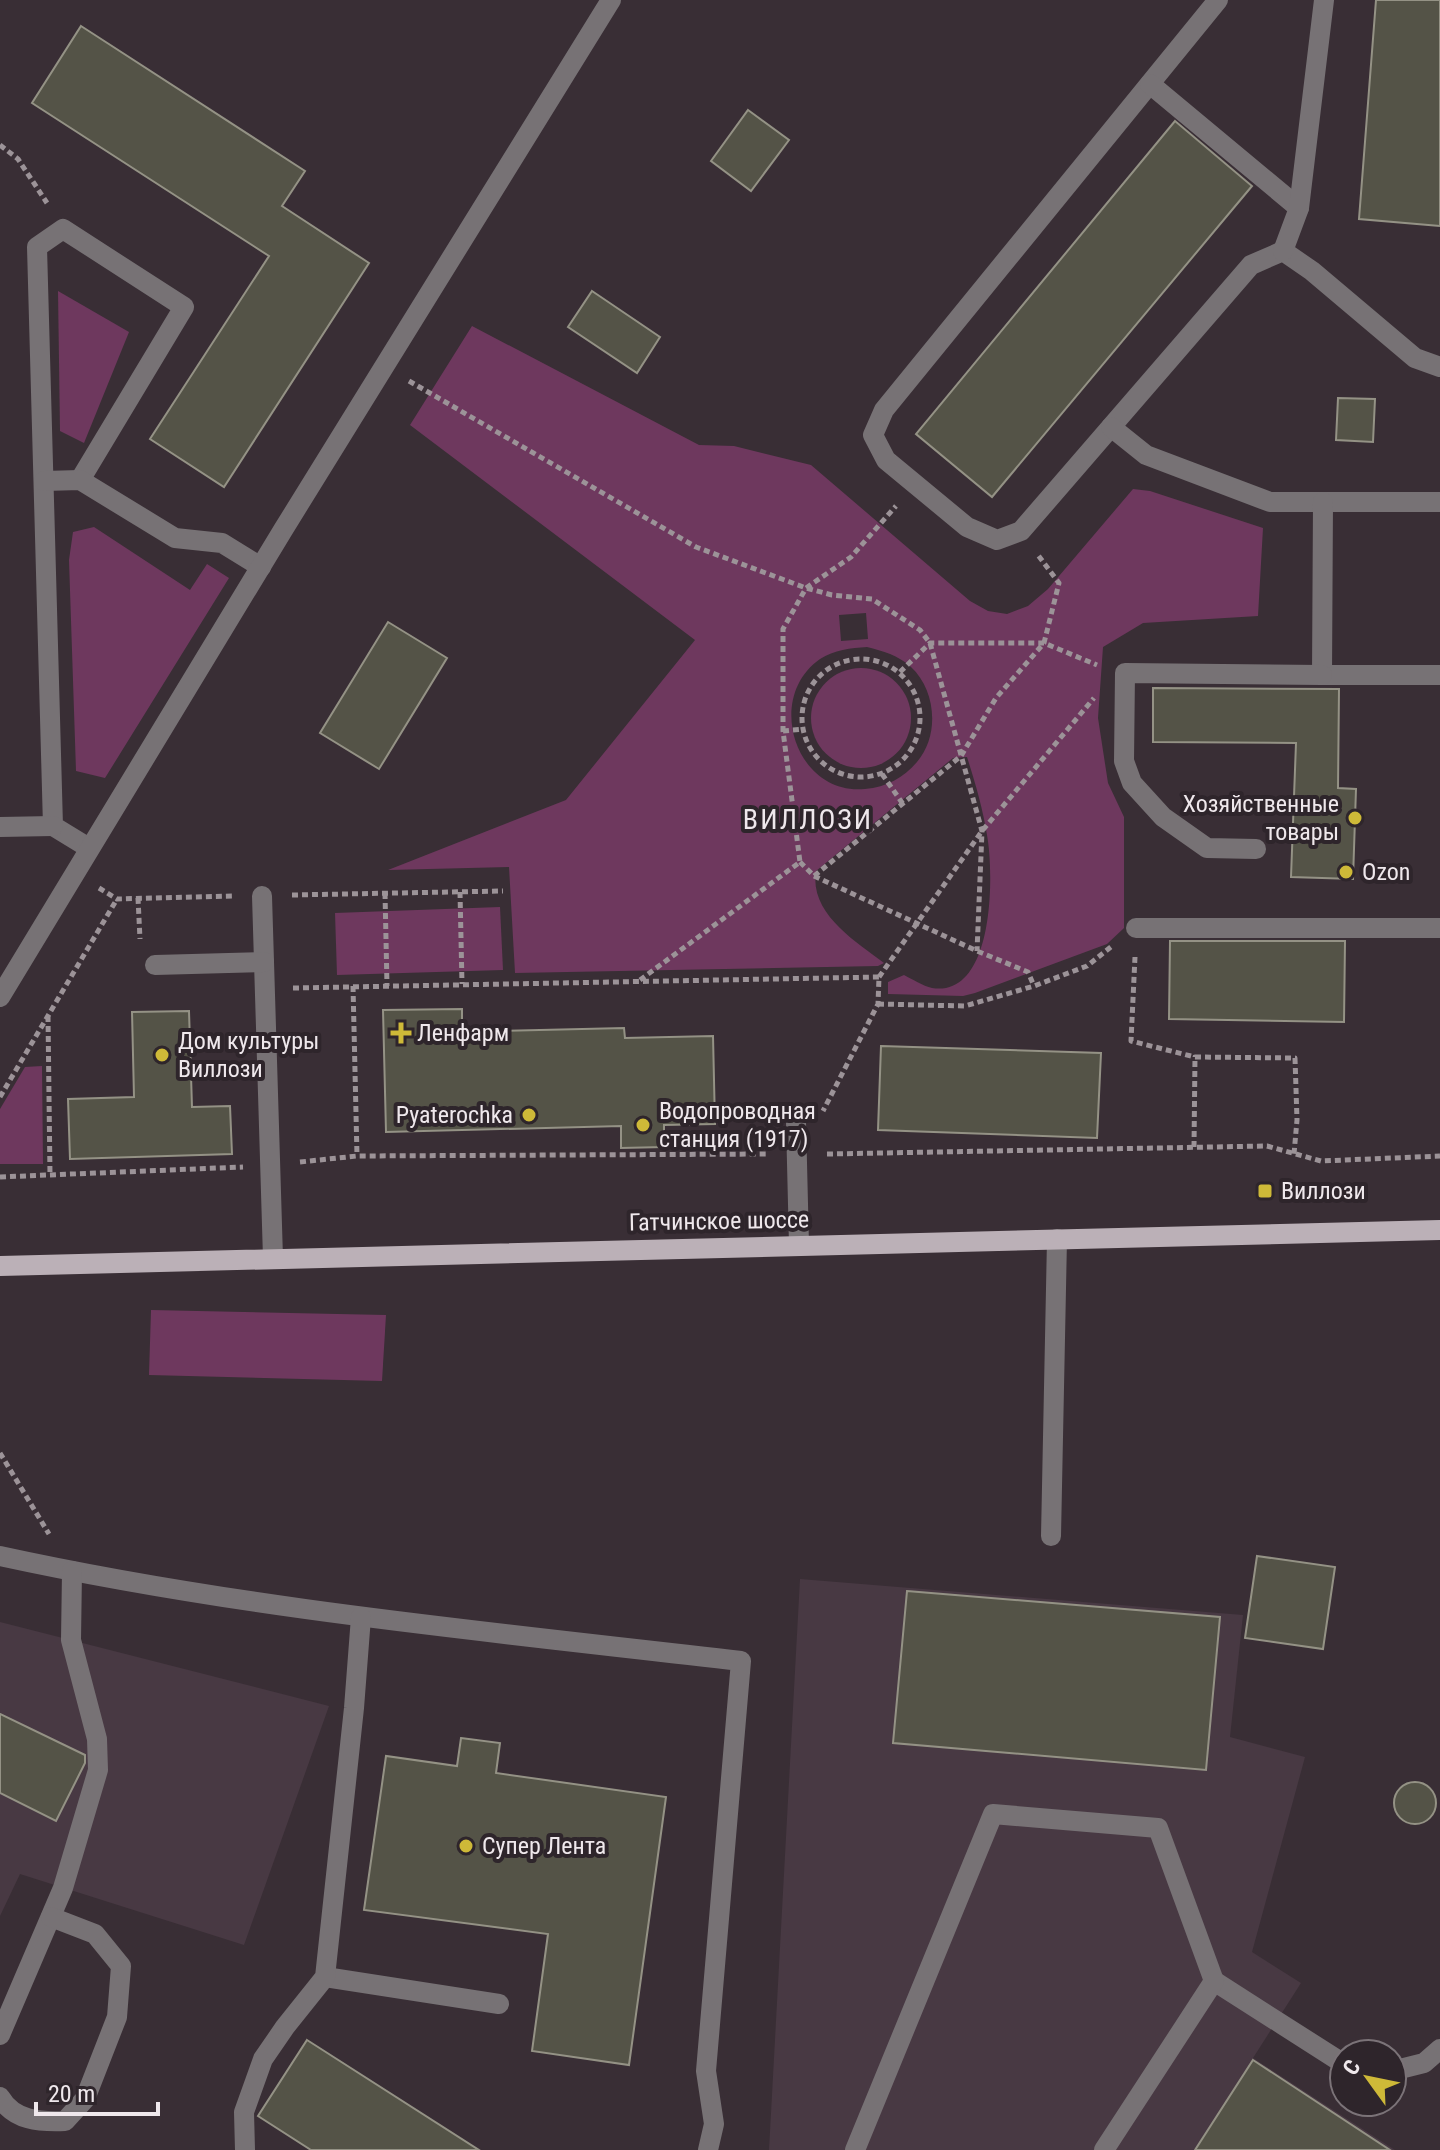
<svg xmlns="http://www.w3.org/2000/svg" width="1440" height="2150" font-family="'Roboto Condensed',sans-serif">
<rect width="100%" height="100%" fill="#392e35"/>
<g fill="#483943">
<polygon points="800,1579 1243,1615 1230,1737 1305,1757 1252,1952 1301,1983 1253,2058 1395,2150 769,2150"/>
<polygon points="0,1622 329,1706 244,1945 20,1874 0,1916"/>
</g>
<g fill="#6e385e" fill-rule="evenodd">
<polygon points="58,291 129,332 84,443 60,431"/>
<path d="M472,326L699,445L734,446L811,465L970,601L988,611L1007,614L1028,606L1048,589L1133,489L1150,491L1263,528L1258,616L1143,623L1103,647L1098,718L1108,783L1124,817V928L1107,944L975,993L963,996L888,994V982L904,975C912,979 923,986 932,988C995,998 994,873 987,835C983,809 975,782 967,757L953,758L816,871C809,913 855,941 884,963L878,966L515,973L509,867L388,870L566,800L695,640L410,425ZM866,613L868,639L841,641L839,615ZM867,647C883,651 898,655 911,667C936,690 940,735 917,762C903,778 887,787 865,789C796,796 764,698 820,659C834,650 851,648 867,647Z"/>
<polygon points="94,527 190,590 207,564 229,578 105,778 76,771 69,560 73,532"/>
<circle cx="861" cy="718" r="50"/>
<polygon points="500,907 503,970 337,975 335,913"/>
<polygon points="42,1066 43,1164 0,1164 0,1109 25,1067"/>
<polygon points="151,1310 386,1315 382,1381 149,1375"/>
</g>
<g fill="#545347" stroke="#949285" stroke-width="2">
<polygon points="1376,0 1440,0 1440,226 1359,219"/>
<polygon points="81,26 305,171 282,206 369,263 224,487 150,439 269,256 32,103"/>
<polygon points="748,110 789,140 751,191 711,161"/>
<polygon points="1175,121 1252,186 992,497 916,434"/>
<polygon points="592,291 660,337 637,373 568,327"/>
<polygon points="1338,398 1375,399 1373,442 1336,440"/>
<polygon points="388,622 447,658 379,769 320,733"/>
<polygon points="1153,688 1339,689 1338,788 1356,789 1353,879 1291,877 1296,743 1153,742"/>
<polygon points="1170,941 1345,941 1344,1022 1169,1019"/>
<polygon points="462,1009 462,1032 624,1028 625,1038 713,1036 715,1124 664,1125 664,1147 621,1148 621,1126 386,1132 383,1010"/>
<polygon points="189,1011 192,1107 230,1106 232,1154 70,1159 68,1099 134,1097 132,1012"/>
<polygon points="881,1046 1101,1053 1097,1138 878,1130"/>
<polygon points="1257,1556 1335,1567 1323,1649 1245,1638"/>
<polygon points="907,1591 1220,1617 1206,1770 893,1743"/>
<polygon points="0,1714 85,1755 85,1763 56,1821 0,1793"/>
<polygon points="461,1738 500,1743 496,1773 666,1797 629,2065 532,2051 548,1934 364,1910 386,1756 457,1766"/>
<circle cx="1415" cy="1803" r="21"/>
<polygon points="307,2040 479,2150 311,2150 258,2116"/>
<polygon points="1253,2060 1390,2150 1195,2150"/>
</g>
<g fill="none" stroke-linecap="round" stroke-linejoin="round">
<g stroke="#9c9398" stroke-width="5" stroke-dasharray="6 4" stroke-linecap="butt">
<polyline points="0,145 18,159 47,203"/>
<polyline points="409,381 696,547 806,588 832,595 872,599 920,630 930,643 982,831 977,951"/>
<circle cx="861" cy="718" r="59"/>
<polyline points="900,672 930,643 1044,643 1097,665"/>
<polyline points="783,731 803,729"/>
<polyline points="882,774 903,804"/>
<polyline points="800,862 814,876 961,756 996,698 1044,643 1059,583 1038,555"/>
<polyline points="814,876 977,951 1028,972 1034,986"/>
<polyline points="99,888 117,899 234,896"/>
<polyline points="460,892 462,984"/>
<polyline points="385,893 387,986"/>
<polyline points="292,895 503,891"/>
<polyline points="138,898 140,939"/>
<polyline points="1135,957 1131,1041 1195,1057"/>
<polyline points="879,977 982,831 1094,698"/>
<polyline points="640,980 800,862 783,731 783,629 806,588 851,557 896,506"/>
<polyline points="353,986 357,1156"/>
<polyline points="293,988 879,977 878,1004 823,1111"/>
<polyline points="878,1004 965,1006 1034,986 1087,966 1112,946"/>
<polyline points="48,1016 50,1175"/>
<polyline points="0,1097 117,899"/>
<polyline points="1194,1147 1195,1057 1295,1058 1297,1120 1294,1154"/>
<polyline points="827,1154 1267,1146 1321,1161 1440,1156"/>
<polyline points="300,1162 357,1156 769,1154"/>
<polyline points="0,1177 243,1167"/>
<polyline points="0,1453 49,1534"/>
</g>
<g stroke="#777275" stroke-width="20">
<polyline points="1218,0 884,410 873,435 886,460 967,527 997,540 1021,531 1251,265 1283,251 1312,271 1415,358 1440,367"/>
<polyline points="1150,84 1299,208"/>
<polyline points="1283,251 1299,208 1324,0"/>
<polyline points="1111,427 1146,455 1270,502 1440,502"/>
<polyline points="80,480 184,307 63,229 37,247 53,826 89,848"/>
<polyline points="44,481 80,480 175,538 222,543 261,567"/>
<polyline points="1323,502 1322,675 1440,675"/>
<polyline points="0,827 53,826"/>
<polyline points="1256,849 1207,848 1163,817 1132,783 1124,761 1125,673 1322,675"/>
<polyline points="262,896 273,1258"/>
<polyline points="1136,928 1440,928"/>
<polyline points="155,965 264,962"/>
<polyline points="0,997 283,530 611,0"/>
<polyline points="796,1122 799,1245"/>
<polyline points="1051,1536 1057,1239"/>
<path d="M0,1556C243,1609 493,1632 741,1661L706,2071L714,2124L708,2150"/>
<polyline points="325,1977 499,2004"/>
<polyline points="1214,1981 1344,2064"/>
<polyline points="0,2035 63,1888 98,1770 97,1739 71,1640 72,1571"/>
<polyline points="1392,2071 1424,2063 1440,2049"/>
<path d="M0,2097C14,2121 40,2122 65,2121L85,2099L117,2017L121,1966L95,1934L51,1917"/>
<polyline points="245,2150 244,2112 263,2059 285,2027 325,1977 354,1708 361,1617"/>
<polyline points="855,2150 993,1814 1158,1828 1214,1981 1104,2150"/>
</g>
<polyline stroke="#bbb0b7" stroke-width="20" points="0,1266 1440,1230"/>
</g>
<g fill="#ceb938" stroke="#2e252b" stroke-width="3">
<circle cx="1355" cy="818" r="8"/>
<circle cx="1346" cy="872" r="8"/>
<path d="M397 1021h8v8h8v8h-8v8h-8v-8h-8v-8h8z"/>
<circle cx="162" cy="1055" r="8"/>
<circle cx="529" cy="1115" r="8"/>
<circle cx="643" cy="1125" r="8"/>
<rect x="1257" y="1183" width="16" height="16" rx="4"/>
<circle cx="466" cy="1846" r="8"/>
</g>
<g text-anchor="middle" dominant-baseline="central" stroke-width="8" stroke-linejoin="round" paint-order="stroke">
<g font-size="24" fill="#efe8ec" stroke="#2e252b" text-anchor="start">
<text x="1339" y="804" text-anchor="end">Хозяйственные<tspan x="1339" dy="28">товары</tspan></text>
<text x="1362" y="872">Ozon</text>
<text x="417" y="1033">Ленфарм</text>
<text x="178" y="1041">Дом культуры<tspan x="178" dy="28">Виллози</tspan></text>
<text x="659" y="1111">Водопроводная<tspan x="659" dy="28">станция (1917)</tspan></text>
<text x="513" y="1115" text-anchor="end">Pyaterochka</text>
<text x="1281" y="1191">Виллози</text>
<text x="482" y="1846">Супер Лента</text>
</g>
<g font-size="24" fill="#efe8ec" stroke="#2e252b">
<text transform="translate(719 1221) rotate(-1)">Гатчинское шоссе</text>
</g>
<g font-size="28" letter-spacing="2" fill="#efe8ec" stroke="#2e252b">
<text x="808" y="819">ВИЛЛОЗИ</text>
</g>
</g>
<g transform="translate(1368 2078) rotate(303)"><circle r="38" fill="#2e252b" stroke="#7b7378" stroke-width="2"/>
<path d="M0-6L14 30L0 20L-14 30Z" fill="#ceb938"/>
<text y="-12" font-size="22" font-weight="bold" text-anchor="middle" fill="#efe8ec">С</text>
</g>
<path d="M36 2102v12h122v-12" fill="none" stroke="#efe8ec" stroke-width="4"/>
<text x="48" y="2102" font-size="24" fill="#efe8ec" stroke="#2e252b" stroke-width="6" paint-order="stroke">20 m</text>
</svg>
